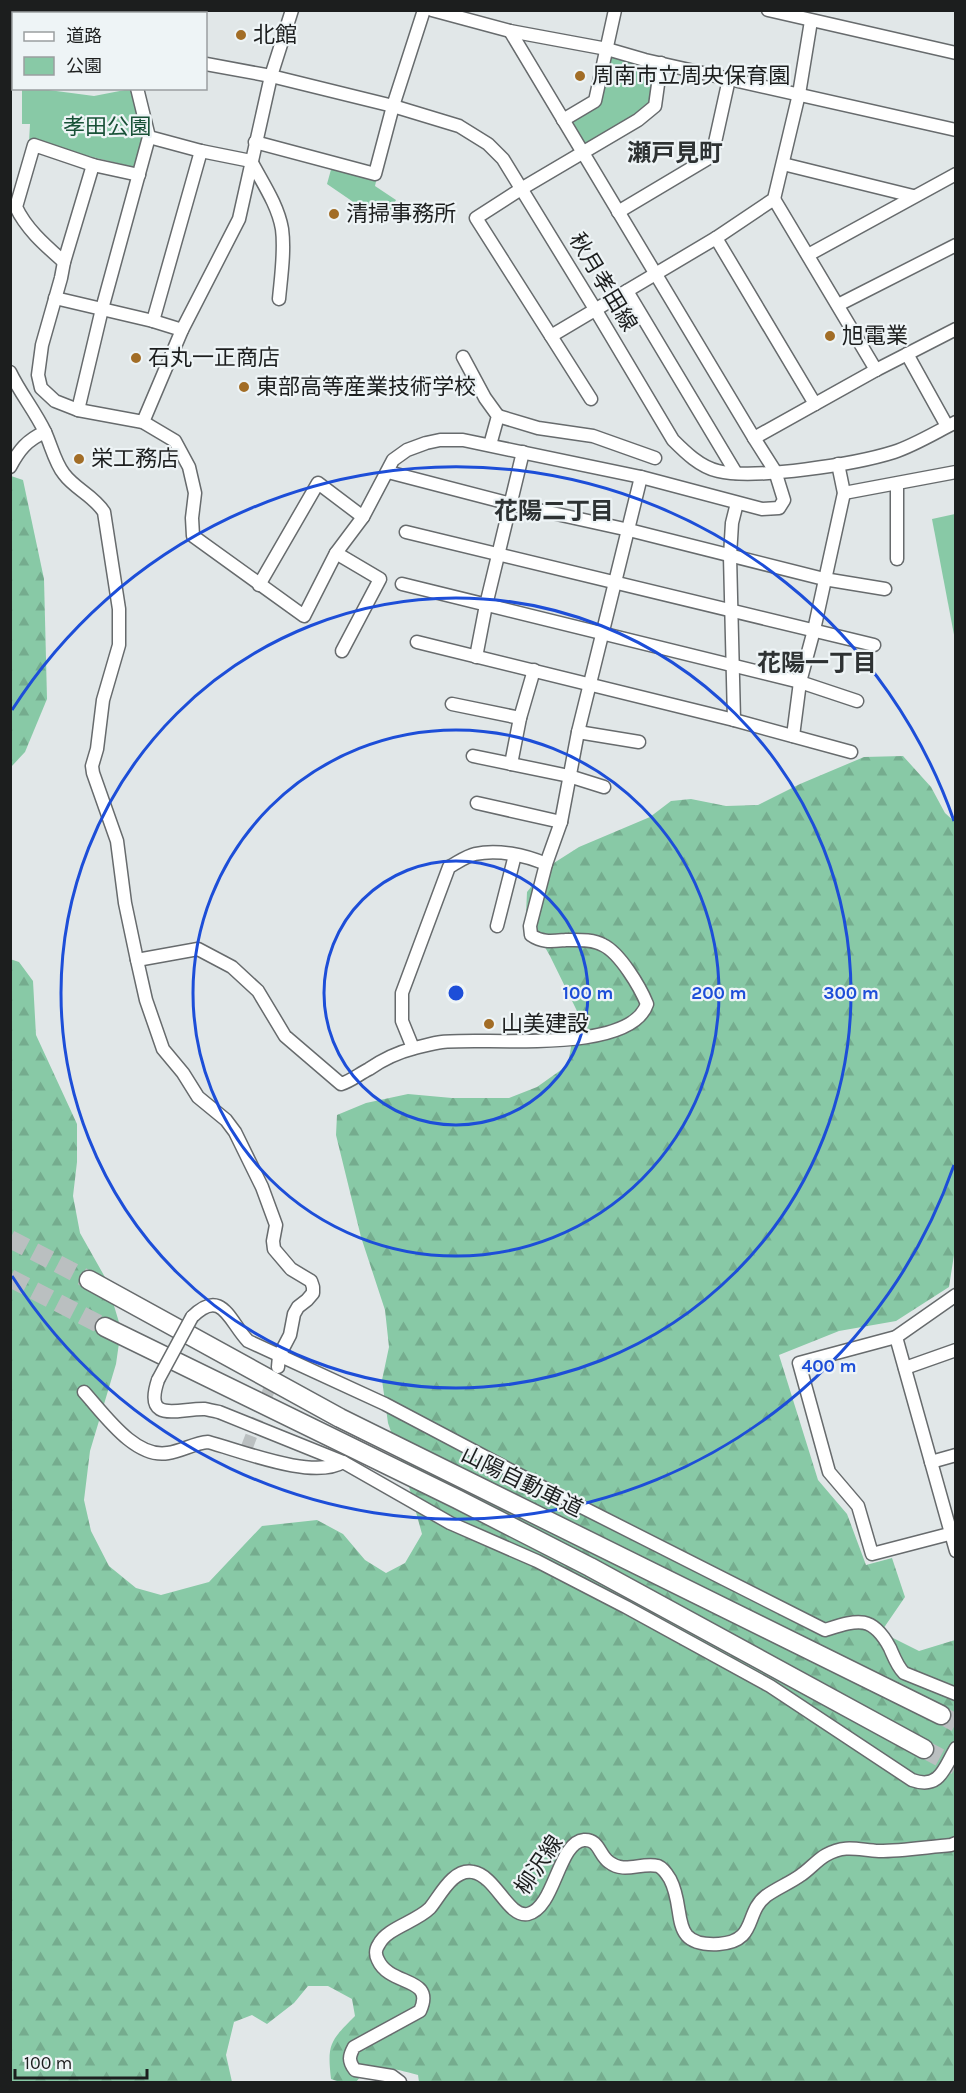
<svg xmlns="http://www.w3.org/2000/svg" width="966" height="2093" font-family="Karla,'Noto Sans JP',sans-serif">
<defs>
<pattern id="forest-firs" width="22" height="20" patternUnits="userSpaceOnUse" patternTransform="scale(1.5)"><rect width="22" height="20" fill="#88c9a6"/><path d="M5 1l3.5 6h-7zM16 11l3.5 6h-7z" fill="#75ac8e"/></pattern>
</defs>
<rect width="100%" height="100%" fill="#e1e7e8"/>
<g fill="url(#forest-firs)">
<polygon points="11,476 23,480 44,579 47,699 25,752 11,767"/>
<path d="M903,756L931,787L945,813L956,823V1242L949,1287L896,1321L839,1331L779,1355L818,1480L847,1514L866,1565L892,1558L905,1597L881,1632L919,1651L955,1640V2082H419L418,2075C394,2069 373,2060 356,2082H340L331,2079C327,2044 330,2041 355,2016L352,1999L328,1986H308L294,2003L267,2024L252,2015L234,2022L226,2055L232,2082H11L10,959L19,962L33,981L36,1035L77,1124V1162L73,1196L80,1233L106,1279L121,1329L116,1364L90,1451L84,1500L91,1531L109,1566L136,1588L161,1595L209,1582L262,1526L317,1520L343,1534L365,1560L386,1573L405,1563L422,1534L405,1472L388,1423L382,1380L389,1347L385,1310L361,1237L336,1135L337,1115L366,1103L408,1094L452,1098H509L537,1087L568,1065L577,1011L550,956L526,914L527,892L546,868L579,847L650,817L671,801L691,799L726,806L758,805L800,784L864,757Z"/>
</g>
<g fill="#88c9a6">
<polygon points="610,54 657,68 652,103 641,113 586,146 571,120 597,106"/>
<polygon points="22,89 41,89 94,96 130,89 145,137 134,167 29,142 30,124 22,124"/>
<polygon points="332,166 377,177 375,186 396,200 384,223 327,184"/>
<polygon points="955,514 956,514 955,640 932,519"/>
</g>
<g fill="none" stroke-linecap="round" stroke-linejoin="round">
<polyline stroke="#babfc0" stroke-width="12" stroke-dasharray="12 6" stroke-linecap="butt" points="247,1447 275,1374"/>
<g stroke="#babfc0" stroke-width="18" stroke-dasharray="18 9" stroke-linecap="butt">
<polyline points="10,1239 89,1280"/>
<polyline points="10,1278 105,1327"/>
<polyline points="941,1715 956,1723"/>
<polyline points="924,1749 956,1766"/>
</g>
<defs>
<g id="minor">
<polyline points="432,10 510,31 607,49 645,60 956,130"/>
<polyline points="768,10 956,53"/>
<path d="M206,64L271,76L393,106L459,126L488,144L503,159L595,309L673,440C685,452 700,467 718,471C755,480 856,464 894,452C915,445 936,432 956,422"/>
<polyline points="10,70 14,71"/>
<polyline points="563,120 595,101 615,10"/>
<polyline points="149,137 201,151 251,161"/>
<polyline points="255,142 375,174 393,106 424,10"/>
<path d="M251,161C262,182 278,205 282,229C285,251 281,277 279,299"/>
<polyline points="783,164 913,196"/>
<polyline points="93,165 64,262 61,278 42,345 38,375 41,388 55,401 78,410 143,422 175,441 189,467 195,493 192,518 193,536 304,616 336,553 363,517 393,460 407,450 426,443 440,440 463,440 641,477 762,509 779,508 784,500 775,471 754,438 510,31"/>
<polyline points="774,199 876,370"/>
<polyline points="618,212 712,156 729,79"/>
<polyline points="716,238 815,404"/>
<polyline points="808,255 956,174"/>
<path d="M64,262C46,246 26,229 16,207L34,145L93,165L139,175"/>
<polyline points="627,291 736,473"/>
<polyline points="55,298 153,321 182,330"/>
<polyline points="838,305 956,245"/>
<polyline points="153,321 201,151"/>
<polyline points="551,336 716,238 774,199 799,94 811,21"/>
<polyline points="907,354 947,426"/>
<polyline points="463,357 485,398 498,416 490,445"/>
<path d="M10,372C20,393 35,411 45,432C51,445 55,463 64,474C75,489 93,495 104,512L119,609V645L103,700L97,749L92,766L93,773L117,841L125,903L137,960L146,1000L163,1049L183,1073L198,1097L226,1120L235,1132L262,1187L276,1225L273,1241L274,1249L291,1269L311,1281L313,1287V1293L307,1300L298,1307L294,1314L290,1335L279,1356L278,1367"/>
<polyline points="591,399 476,218 521,189 638,120 655,106 661,63"/>
<polyline points="78,410 102,309 149,137 137,88"/>
<polyline points="498,416 538,428 593,436 655,458"/>
<polyline points="143,422 182,330 239,219 271,76 292,10"/>
<polyline points="754,438 876,370 956,329"/>
<path d="M10,467C19,450 27,440 45,432"/>
<polyline points="388,472 511,504 629,530 824,579 885,589"/>
<polyline points="897,484 897,559"/>
<polyline points="844,493 956,472"/>
<polyline points="406,532 874,645"/>
<polyline points="336,553 380,579 342,651"/>
<polyline points="402,584 800,682 857,701"/>
<polyline points="259,585 318,483 363,517"/>
<polyline points="417,642 734,720 851,752"/>
<polyline points="476,657 486,605 523,452"/>
<polyline points="452,704 520,718"/>
<polyline points="734,720 730,556 732,523 737,503"/>
<polyline points="578,732 639,742"/>
<polyline points="793,736 800,682 814,630 844,493 838,464"/>
<polyline points="473,756 569,776 604,787"/>
<polyline points="511,764 520,718 534,670"/>
<polyline points="477,803 561,822"/>
<polyline points="497,926 515,855"/>
<path d="M137,960L198,949L232,967L258,991L285,1036L341,1084C351,1081 359,1074 369,1069C382,1060 399,1052 415,1048C424,1046 433,1043 442,1042C486,1037 630,1055 647,1004C640,987 620,953 603,945C593,939 578,940 566,940C553,941 542,943 531,935L530,926L546,864L561,822L578,732L641,477"/>
<path d="M413,1048L402,1021V993L449,867C457,863 466,856 475,854C498,849 525,855 546,864"/>
<path d="M192,1317C222,1287 229,1321 248,1341L385,1404L544,1488L825,1630C857,1620 872,1614 890,1648C894,1657 897,1666 904,1673L956,1694"/>
<polyline points="896,1337 956,1551"/>
<polyline points="905,1368 956,1350"/>
<path d="M158,1380C143,1425 179,1408 205,1409C209,1410 214,1411 219,1412L343,1462"/>
<path d="M84,1392C104,1414 135,1459 168,1453C182,1451 194,1443 208,1442C242,1451 313,1480 343,1462L450,1523L537,1561L626,1607L770,1686L912,1780C940,1790 944,1768 956,1748"/>
<polyline points="931,1462 956,1455"/>
<polyline points="949,1534 872,1554 858,1506 829,1472 799,1363 896,1337 956,1295"/>
<path d="M400,2082L392,2076L355,2070C348,2061 349,2056 354,2047L420,2011C436,1976 390,1987 378,1960C375,1954 375,1950 379,1944C387,1928 416,1922 430,1908C440,1896 453,1868 473,1872C496,1876 508,1918 528,1914C555,1908 558,1842 584,1840C599,1839 599,1855 609,1862C624,1874 641,1862 658,1866C663,1868 667,1874 670,1879C687,1911 667,1947 719,1944C758,1941 744,1913 766,1896C777,1888 790,1883 801,1875C810,1869 817,1860 826,1855C846,1844 858,1850 879,1851C902,1851 927,1847 951,1845L956,1843"/>
</g>
<g id="highway">
<polyline points="89,1280 340,1418 941,1715"/>
<polyline points="105,1327 457,1499 590,1567 924,1749"/>
</g>
</defs>
<use href="#minor" stroke="#676b6d" stroke-width="15"/>
<use href="#highway" stroke="#676b6d" stroke-width="21"/>
<use href="#minor" stroke="#fff" stroke-width="12"/>
<use href="#highway" stroke="#fff" stroke-width="18"/>
<defs>
<polyline id="minor-bridge" points="158,1380 192,1317"/>
</defs>
<use href="#minor-bridge" stroke="#676b6d" stroke-width="15" stroke-linecap="butt"/>
<use href="#minor-bridge" stroke="#fff" stroke-width="12"/>
</g>
<g fill="none" stroke="#1d4ed8" stroke-width="3">
<circle cx="456" cy="993" r="132"/>
<circle cx="456" cy="993" r="263"/>
<circle cx="456" cy="993" r="395"/>
<path d="M954 1165A527 527 0 0 1 12 1276M12 710A527 527 0 0 1 954 821"/>
</g>
<g fill="#a26d26" stroke="#eef4f6" stroke-width="2">
<circle cx="241" cy="35" r="6"/>
<circle cx="580" cy="76" r="6"/>
<circle cx="334" cy="214" r="6"/>
<circle cx="830" cy="336" r="6"/>
<circle cx="136" cy="358" r="6"/>
<circle cx="244" cy="387" r="6"/>
<circle cx="79" cy="459" r="6"/>
<circle cx="489" cy="1024" r="6"/>
</g>
<g text-anchor="middle" dominant-baseline="central" stroke-width="4.5" stroke-linejoin="round" paint-order="stroke">
<g font-size="22" fill="#1c1e1e" stroke="#eef4f6" text-anchor="start">
<text x="253" y="35">北館</text>
<text x="592" y="76">周南市立周央保育園</text>
<text x="346" y="214">清掃事務所</text>
<text x="842" y="336">旭電業</text>
<text x="148" y="358">石丸一正商店</text>
<text x="256" y="387">東部高等産業技術学校</text>
<text x="91" y="459">栄工務店</text>
<text x="501" y="1024">山美建設</text>
</g>
<g font-size="22" fill="#185137" stroke="#eef4f6">
<text x="107" y="127">孝田公園</text>
</g>
<g font-size="22" fill="#1c1e1e" stroke="#eef4f6">
<text transform="translate(603 282) rotate(59)">秋月孝田線</text>
<text transform="translate(522 1482) rotate(26)">山陽自動車道</text>
<text transform="translate(539 1865) rotate(-56)">柳沢線</text>
</g>
<g font-size="24" font-weight="bold" fill="#2e3233" stroke="#eef4f6">
<text x="675" y="153">瀬戸見町</text>
<text x="554" y="511">花陽二丁目</text>
<text x="817" y="663">花陽一丁目</text>
</g>
</g>
<circle cx="456" cy="993" r="9" fill="#1d4ed8" stroke="#eef4f6" stroke-width="3"/>
<g font-size="18" text-anchor="middle" font-weight="bold" fill="#1d4ed8" stroke="#eef4f6" stroke-width="4.5" stroke-linejoin="round" paint-order="stroke">
<text x="588" y="999">100 m</text>
<text x="719" y="999">200 m</text>
<text x="851" y="999">300 m</text>
<text x="829" y="1372">400 m</text>
</g>
<rect width="966" height="2093" fill="none" stroke="#1c1e1e" stroke-width="24"/>
<rect x="12" y="12" width="195" height="78" fill="#eef4f6" stroke="#9a9ea0" stroke-width="1.5"/>
<rect x="24" y="32" width="30" height="9" fill="#ffffff" stroke="#9a9ea0" stroke-width="1.5"/>
<text x="66" y="42" font-size="18" fill="#1c1e1e">道路</text>
<rect x="24" y="57" width="30" height="18" fill="#88c9a6" stroke="#9a9ea0" stroke-width="1.5"/>
<text x="66" y="72" font-size="18" fill="#1c1e1e">公園</text>
<path d="M15 2069v9h132v-9" fill="none" stroke="#1c1e1e" stroke-width="3"/>
<text x="24" y="2069" font-size="18" fill="#1c1e1e" stroke="#eef4f6" stroke-width="4.5" paint-order="stroke">100 m</text>
</svg>
